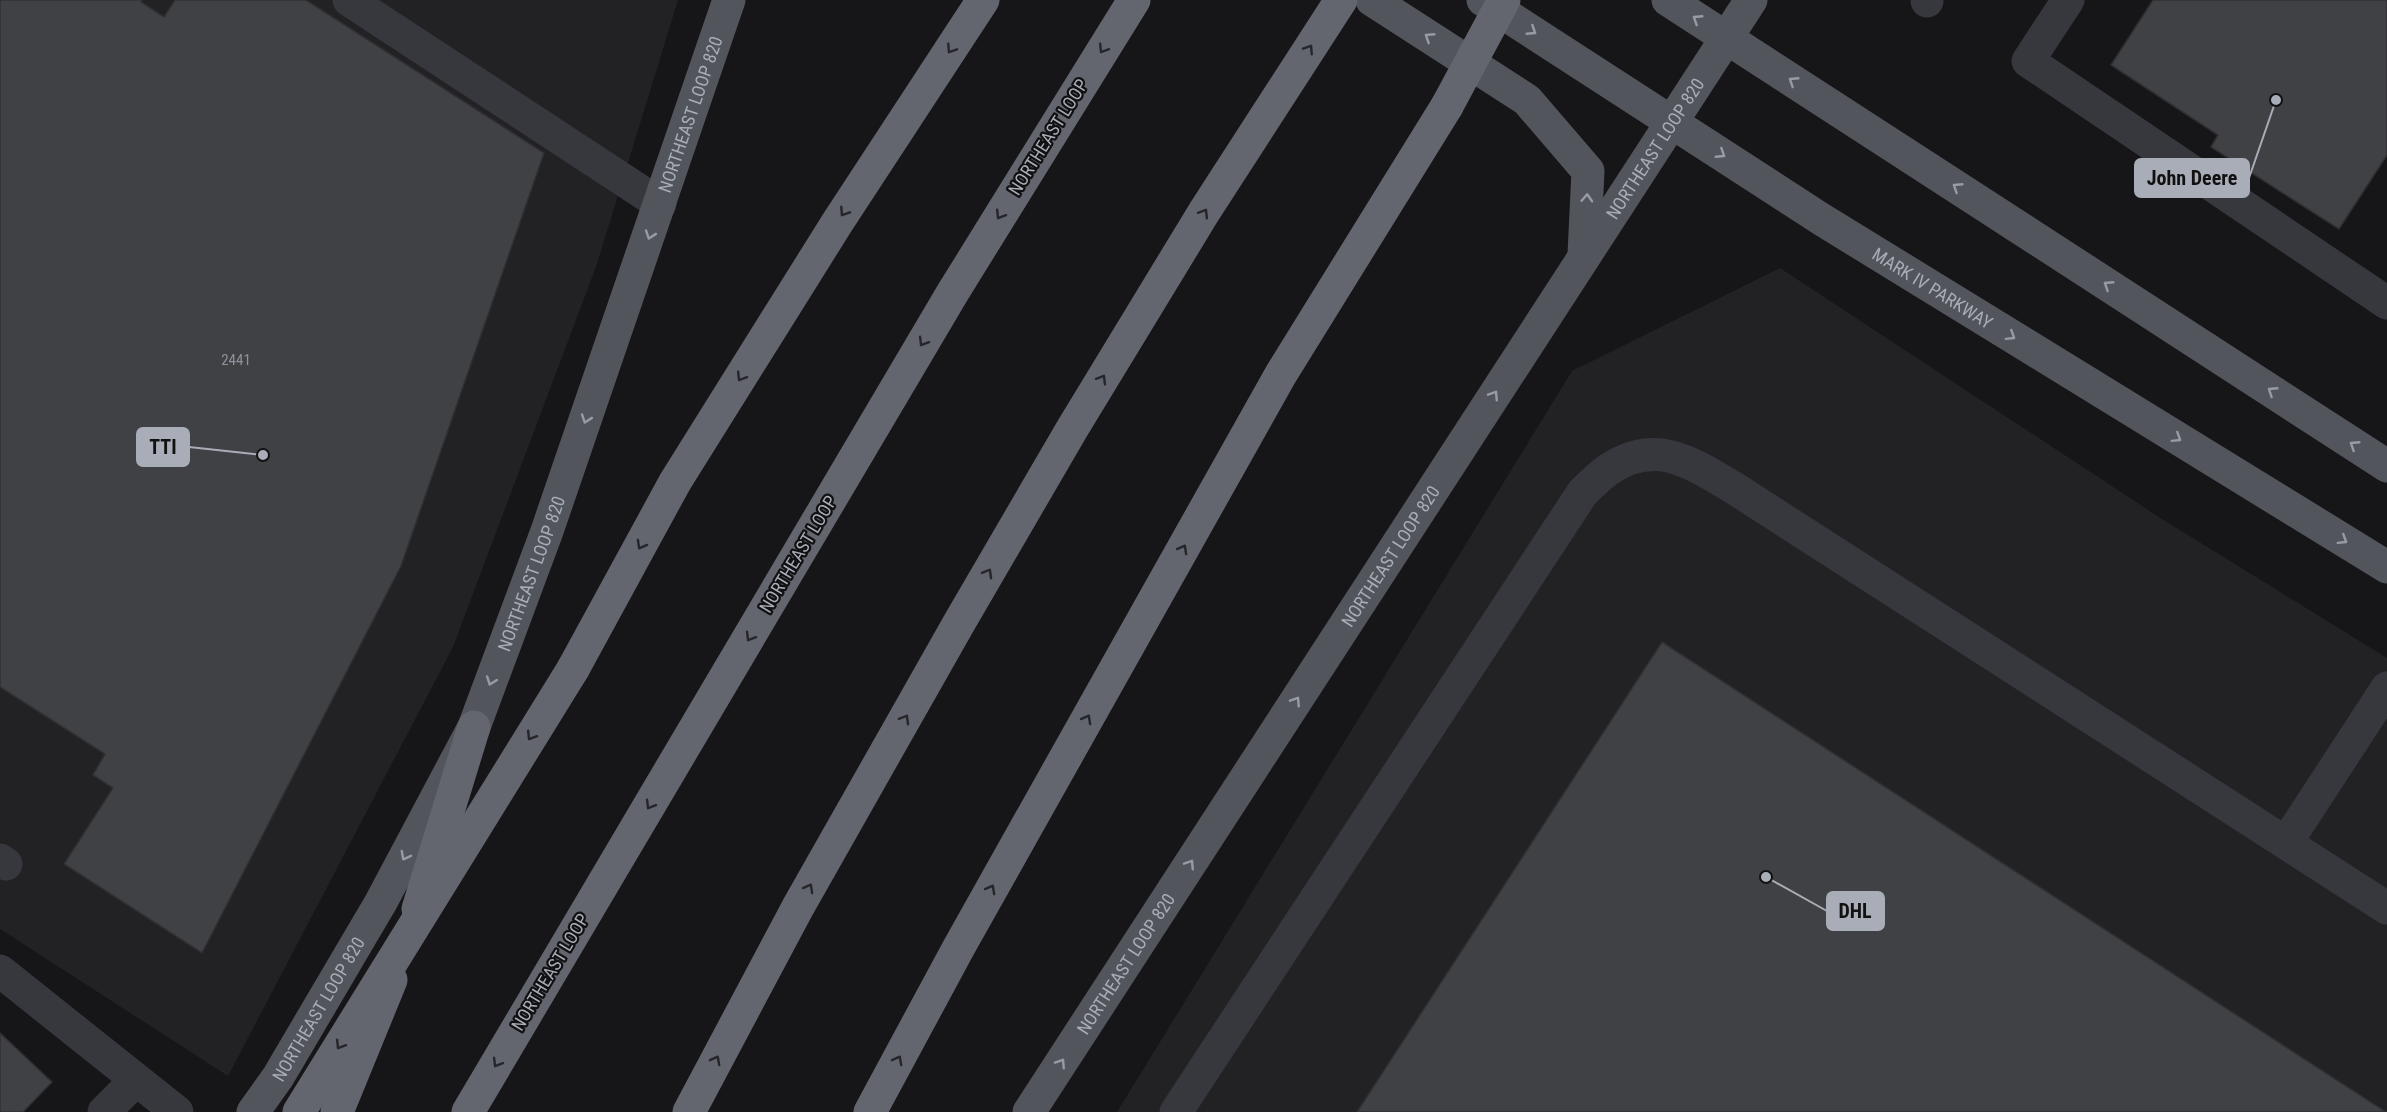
<svg xmlns="http://www.w3.org/2000/svg" width="2387" height="1112" font-family="'Roboto Condensed',sans-serif">
<rect width="100%" height="100%" fill="#161618"/>
<g fill="#222225">
<polygon points="0,0 678,0 597,264 453,647 228,1076 0,929"/>
<polygon points="1780,268 2162,519 2387,658 2387,1112 1117,1112 1572,371"/>
</g>
<g fill="#404145" stroke="#303034" stroke-width="1.5">
<polygon points="0,0 142,0 141,2 164,17 175,0 306,0 544,153 401,566 202,953 64,864 113,788 93,775 105,754 0,687"/>
<polygon points="2153,0 2387,0 2387,155 2339,229 2211,147 2218,135 2111,65"/>
<polygon points="1662,642 2386,1112 1357,1112"/>
<polygon points="0,1033 52,1082 23,1112 0,1112"/>
</g>
<g fill="none" stroke-linecap="round" stroke-linejoin="round">
<g stroke="#37383d" stroke-width="33">
<polyline points="349,0 660,204"/>
<polyline points="2068,0 2028,61 2387,303"/>
<polyline points="1927,1 1927,0"/>
<polyline points="2286,843 2387,688"/>
<polyline points="0,860 6,864"/>
<polyline points="0,971 177,1112"/>
<polyline points="104,1112 136,1080"/>
<path d="M1176,1112L1583,492C1592,484 1601,474 1611,468C1658,438 1693,464 1734,488L2387,908"/>
</g>
<g stroke="#53555c" stroke-width="33">
<polyline points="1372,0 1527,100 1588,171 1584,254"/>
<path id="s1" d="M1483,0L1821,219L2387,567"/>
<polyline points="1668,0 2387,466"/>
<path id="s2" d="M253,1112L278,1077L381,902L474,727L547,531L729,0"/>
<path id="s3" d="M1029,1112L1751,0"/>
</g>
<g stroke="#63666e" stroke-width="33">
<polyline points="573,669 675,482 837,223 983,0"/>
<polyline points="418,909 474,727"/>
<polyline points="337,1112 391,980"/>
<polyline points="468,1112 953,292 1134,0"/>
<polyline points="689,1112 798,907 959,623 1072,429 1204,212 1341,0"/>
<polyline points="870,1112 959,947 1281,374 1447,106"/>
</g>
<g stroke="#63666e" stroke-width="33">
<polyline points="1447,106 1504,0"/>
<polyline points="299,1112 573,669"/>
</g>
</g>
<defs><path id="oneway-chevron" d="M-2-3.5L2.5 0L-2 3.5" fill="none" stroke-width="1.6" stroke-linecap="round" stroke-linejoin="round" transform="scale(1.5)"/></defs>
<g stroke="#979ba6">
<use href="#oneway-chevron" transform="translate(1697 19) rotate(-147)"/>
<use href="#oneway-chevron" transform="translate(1532 31) rotate(33)"/>
<use href="#oneway-chevron" transform="translate(1429 37) rotate(-147)"/>
<use href="#oneway-chevron" transform="translate(1793 81) rotate(-147)"/>
<use href="#oneway-chevron" transform="translate(1721 154) rotate(33)"/>
<use href="#oneway-chevron" transform="translate(1957 187) rotate(-147)"/>
<use href="#oneway-chevron" transform="translate(1587 198) rotate(-87)"/>
<use href="#oneway-chevron" transform="translate(650 235) rotate(109)"/>
<use href="#oneway-chevron" transform="translate(2108 285) rotate(-147)"/>
<use href="#oneway-chevron" transform="translate(2011 336) rotate(32)"/>
<use href="#oneway-chevron" transform="translate(2272 391) rotate(-147)"/>
<use href="#oneway-chevron" transform="translate(1494 395) rotate(-57)"/>
<use href="#oneway-chevron" transform="translate(586 419) rotate(109)"/>
<use href="#oneway-chevron" transform="translate(2177 438) rotate(32)"/>
<use href="#oneway-chevron" transform="translate(2354 445) rotate(-147)"/>
<use href="#oneway-chevron" transform="translate(2343 540) rotate(32)"/>
<use href="#oneway-chevron" transform="translate(491 681) rotate(110)"/>
<use href="#oneway-chevron" transform="translate(1296 701) rotate(-57)"/>
<use href="#oneway-chevron" transform="translate(405 856) rotate(118)"/>
<use href="#oneway-chevron" transform="translate(1190 864) rotate(-57)"/>
<use href="#oneway-chevron" transform="translate(1061 1063) rotate(-57)"/>
</g>
<g stroke="#26262a">
<use href="#oneway-chevron" transform="translate(951 49) rotate(123)"/>
<use href="#oneway-chevron" transform="translate(1103 49) rotate(122)"/>
<use href="#oneway-chevron" transform="translate(1309 49) rotate(-57)"/>
<use href="#oneway-chevron" transform="translate(844 212) rotate(123)"/>
<use href="#oneway-chevron" transform="translate(1204 213) rotate(-58)"/>
<use href="#oneway-chevron" transform="translate(1000 215) rotate(122)"/>
<use href="#oneway-chevron" transform="translate(923 342) rotate(121)"/>
<use href="#oneway-chevron" transform="translate(741 377) rotate(122)"/>
<use href="#oneway-chevron" transform="translate(1102 379) rotate(-59)"/>
<use href="#oneway-chevron" transform="translate(641 545) rotate(119)"/>
<use href="#oneway-chevron" transform="translate(1183 549) rotate(-61)"/>
<use href="#oneway-chevron" transform="translate(988 573) rotate(-60)"/>
<use href="#oneway-chevron" transform="translate(750 637) rotate(121)"/>
<use href="#oneway-chevron" transform="translate(905 719) rotate(-60)"/>
<use href="#oneway-chevron" transform="translate(1087 719) rotate(-61)"/>
<use href="#oneway-chevron" transform="translate(531 736) rotate(122)"/>
<use href="#oneway-chevron" transform="translate(650 805) rotate(121)"/>
<use href="#oneway-chevron" transform="translate(809 888) rotate(-61)"/>
<use href="#oneway-chevron" transform="translate(991 889) rotate(-61)"/>
<use href="#oneway-chevron" transform="translate(340 1045) rotate(122)"/>
<use href="#oneway-chevron" transform="translate(716 1060) rotate(-62)"/>
<use href="#oneway-chevron" transform="translate(898 1060) rotate(-62)"/>
<use href="#oneway-chevron" transform="translate(497 1063) rotate(121)"/>
</g>
<g text-anchor="middle" dominant-baseline="central" stroke-width="4.5" stroke-linejoin="round" paint-order="stroke">
<g font-size="15" fill="#8e929b">
<text x="236" y="360">2441</text>
</g>
<g font-size="18" fill="#a8adb8" stroke="#111113">
<text stroke="none"><textPath href="#s2" startOffset="1094">NORTHEAST LOOP 820</textPath></text>
<text transform="translate(1048 137) rotate(-58)">NORTHEAST LOOP</text>
<text stroke="none"><textPath href="#s3" startOffset="1149">NORTHEAST LOOP 820</textPath></text>
<text stroke="none"><textPath href="#s1" startOffset="534">MARK IV PARKWAY</textPath></text>
<text transform="translate(798 554) rotate(-59)">NORTHEAST LOOP</text>
<text stroke="none"><textPath href="#s3" startOffset="663">NORTHEAST LOOP 820</textPath></text>
<text stroke="none"><textPath href="#s2" startOffset="608">NORTHEAST LOOP 820</textPath></text>
<text stroke="none"><textPath href="#s3" startOffset="177">NORTHEAST LOOP 820</textPath></text>
<text transform="translate(550 972) rotate(-59)">NORTHEAST LOOP</text>
<text stroke="none"><textPath href="#s2" startOffset="122">NORTHEAST LOOP 820</textPath></text>
</g>
</g>
<path fill="none" stroke="#a8adb8" stroke-width="2" d="M2276 100L2249 178M263 455L189 447M1766 877L1827 911"/>
<g fill="#a8adb8" stroke="#111113" stroke-width="2">
<circle cx="2276" cy="100" r="6"/>
<circle cx="263" cy="455" r="6"/>
<circle cx="1766" cy="877" r="6"/>
</g>
<g fill="#a8adb8" stroke="#a8adb8" stroke-width="2">
<rect x="2135" y="159" width="114" height="38" rx="6"/>
<rect x="137" y="428" width="52" height="38" rx="6"/>
<rect x="1827" y="892" width="57" height="38" rx="6"/>
</g>
<g font-size="20" text-anchor="middle" font-weight="bold" fill="#111">
<text x="2192" y="185">John Deere</text>
<text x="163" y="454">TTI</text>
<text x="1855" y="918">DHL</text>
</g>
</svg>
